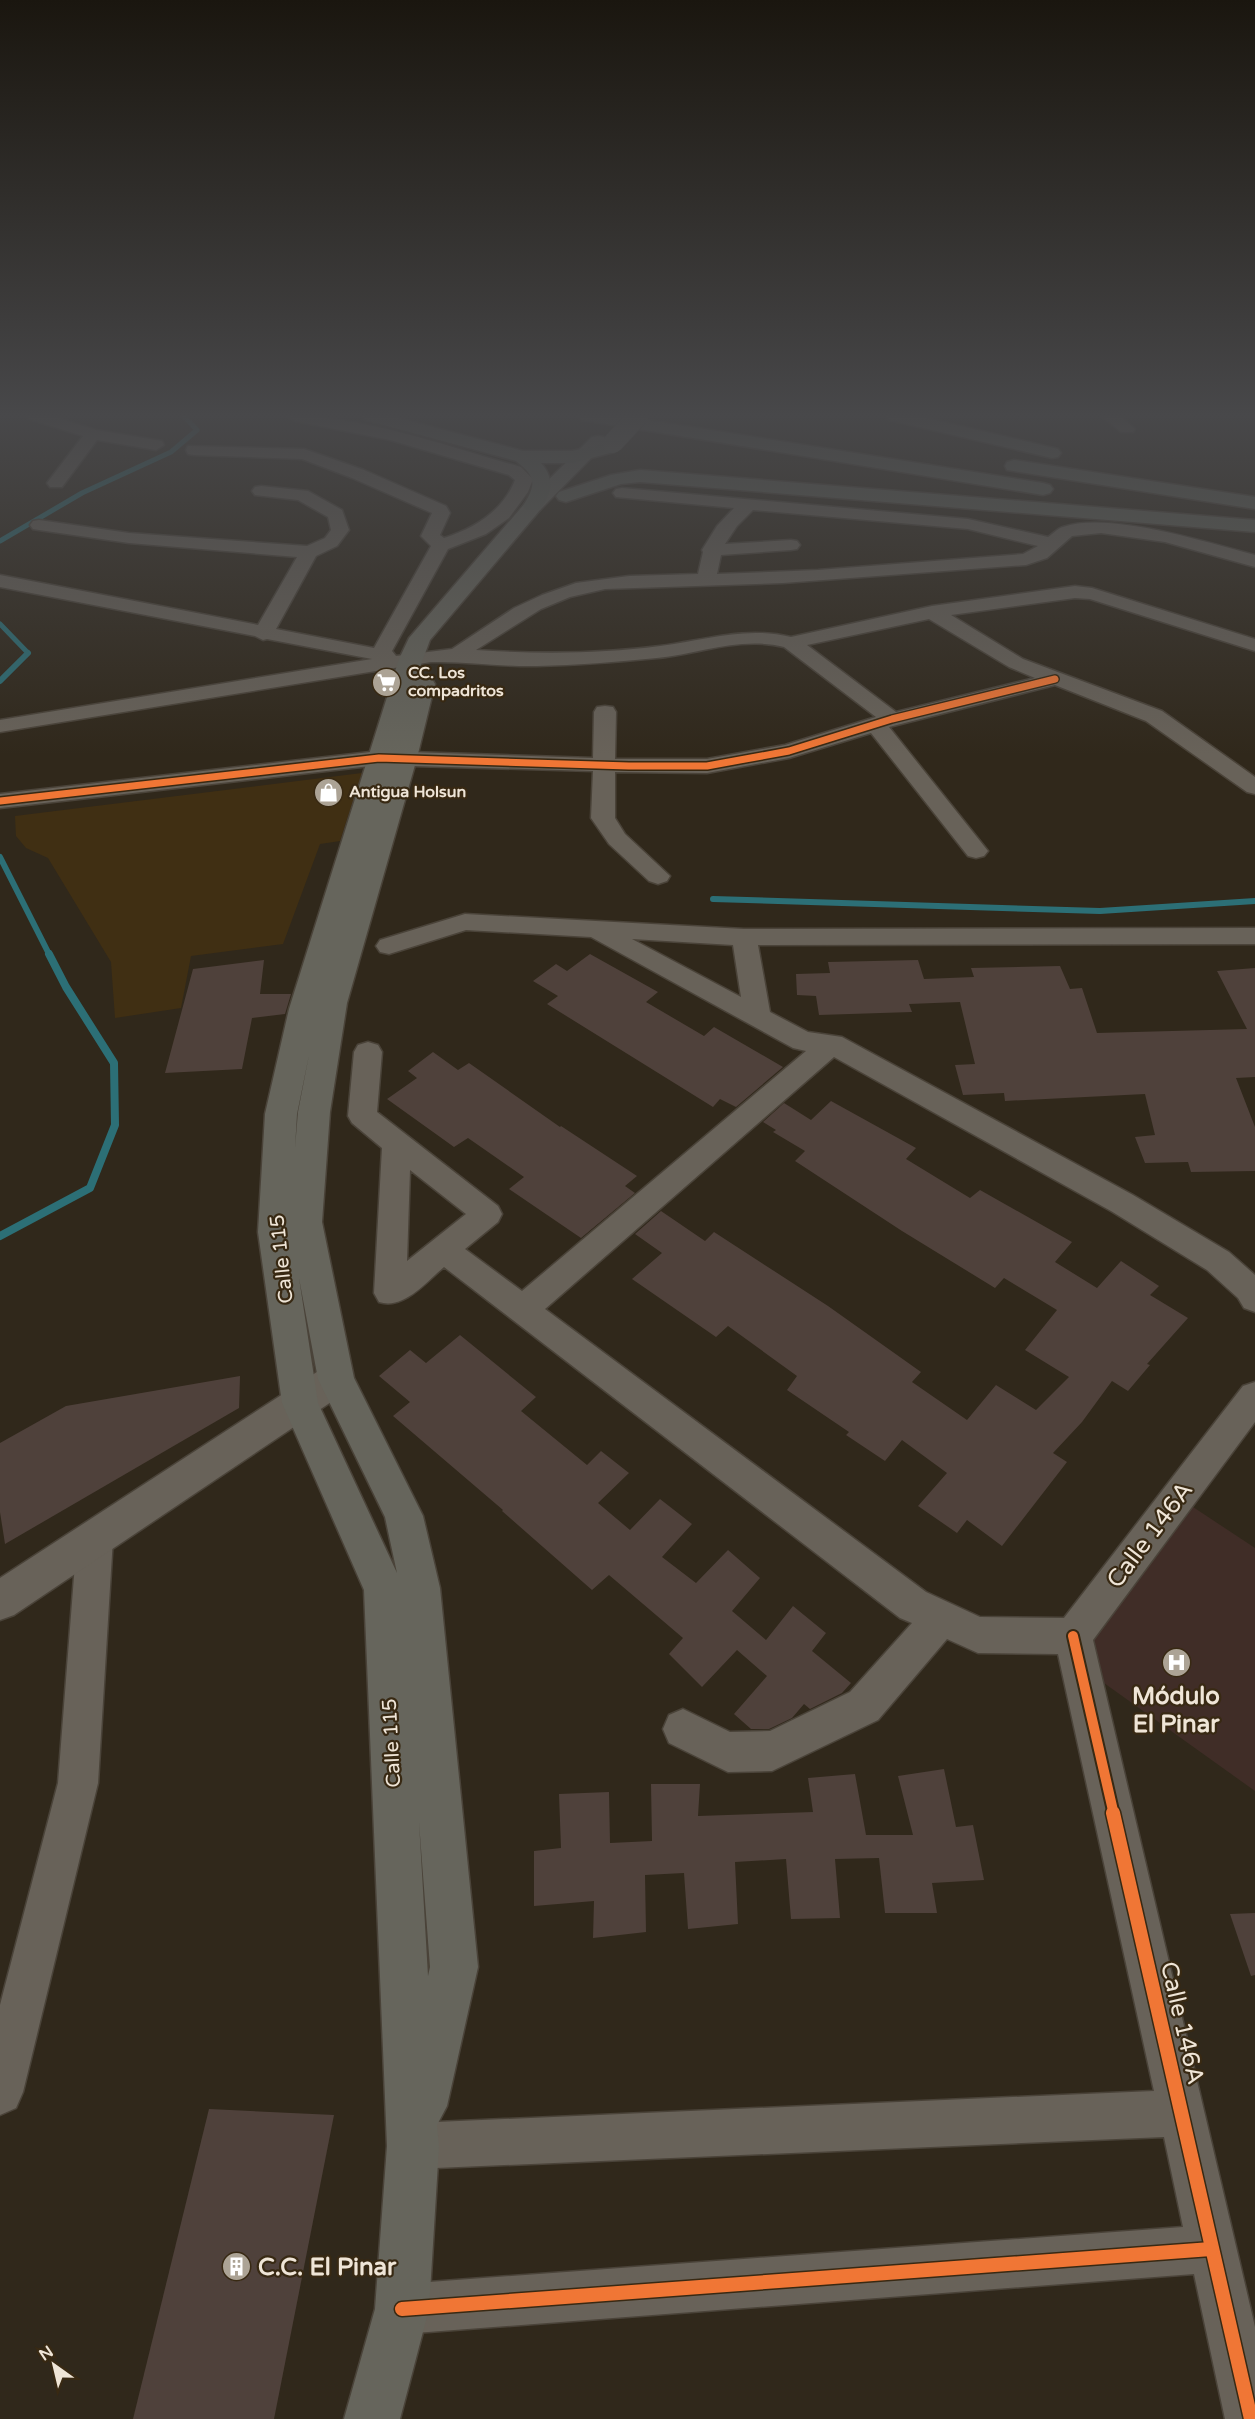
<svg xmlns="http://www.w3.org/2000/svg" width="1255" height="2419" font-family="'Varela Round',sans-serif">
<rect width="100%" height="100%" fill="#30281b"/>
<polygon fill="#402f13" points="362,773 340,841 320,844 283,944 191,956 181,1008 115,1018 111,962 48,858 26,848 16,836 15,816"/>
<polygon fill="#402d27" points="1190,1505 1255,1548 1255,1791 1104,1683 1091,1642"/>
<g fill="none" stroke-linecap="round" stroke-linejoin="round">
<g stroke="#2c6f76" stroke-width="5">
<polyline points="0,541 82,493 171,452 197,430 184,416"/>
<polyline points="0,624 28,653 26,655"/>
</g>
<g stroke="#2c6f76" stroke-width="6">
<polyline points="0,681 28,653"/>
<polyline points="0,857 50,956"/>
<polyline points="713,899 1100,911 1255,901"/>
</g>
<polyline stroke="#2c6f76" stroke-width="8" points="0,1236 90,1188 115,1125 114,1063 66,987 49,954"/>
</g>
<g fill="#4f413b">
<polygon points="590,954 658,992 646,1002 704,1036 714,1027 783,1067 736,1107 720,1099 713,1107 547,1004 558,996 533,981 556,964 567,971"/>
<polygon points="264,960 260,994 291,994 285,1014 252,1018 242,1069 165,1073 193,969"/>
<polygon points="918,960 924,979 974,977 971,968 1060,966 1070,989 1082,988 1097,1033 1247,1029 1217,971 1255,968 1255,1077 1236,1078 1255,1127 1255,1171 1191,1172 1188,1162 1145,1163 1135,1137 1155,1135 1145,1094 1005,1101 1004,1093 963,1095 955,1065 975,1064 960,1002 909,1004 912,1012 819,1015 816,996 797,995 796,974 830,973 828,962"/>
<polygon points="433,1052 458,1070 469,1063 560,1127 561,1126 637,1176 625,1186 635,1193 581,1238 509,1189 524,1177 468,1138 454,1147 387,1099 417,1078 408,1071"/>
<polygon points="831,1101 916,1148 906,1159 970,1198 980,1190 1072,1242 1055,1262 1097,1288 1121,1261 1159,1286 1150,1295 1188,1318 1147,1364 1150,1365 1128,1391 1112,1381 1082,1422 1053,1453 1067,1462 1002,1546 967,1520 957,1533 918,1506 947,1473 902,1440 885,1461 846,1435 849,1432 787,1390 797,1376 728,1326 716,1337 632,1279 662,1253 635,1234 661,1211 705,1241 714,1232 828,1306 921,1372 912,1382 967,1420 996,1385 1036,1410 1069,1377 1025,1350 1057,1310 1004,1278 995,1288 902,1231 795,1161 805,1151 773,1132 776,1130 763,1122 784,1103 811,1120"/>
<polygon points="460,1335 536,1397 521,1411 587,1465 601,1451 629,1473 598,1503 630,1530 660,1499 692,1524 662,1557 696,1583 728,1550 760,1578 732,1611 766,1640 793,1606 826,1633 812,1651 851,1683 842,1693 810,1709 804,1704 792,1718 769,1729 751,1729 734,1714 767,1676 737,1650 702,1687 669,1654 683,1638 609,1575 592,1590 502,1511 503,1510 393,1416 410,1402 379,1376 410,1350 426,1363"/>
<polygon points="240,1376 239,1408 5,1544 0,1512 0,1443 66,1406"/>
<polygon points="944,1769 956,1827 973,1825 984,1880 932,1883 937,1913 885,1913 879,1858 835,1859 840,1918 791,1919 786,1859 735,1862 738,1924 688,1929 684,1873 645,1875 646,1932 593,1938 594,1901 534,1906 534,1851 561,1848 559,1794 609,1792 610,1843 652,1841 651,1784 700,1784 698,1816 813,1812 808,1778 855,1774 866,1835 913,1835 898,1776"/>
<polygon points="1255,1913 1255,1975 1251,1976 1230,1914"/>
<polygon points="209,2109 334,2115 274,2419 133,2419"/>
</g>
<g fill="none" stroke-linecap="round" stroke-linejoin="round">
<defs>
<g id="minor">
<polygon points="27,416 52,416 96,430 162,441 164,445 156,450 97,440 62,487 50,487 47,483 83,436 29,419"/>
<path d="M287,416C367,416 445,446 521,467L533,479L528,492L509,518L486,534L448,549L392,651L396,656L452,649L514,608L542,595L576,583L629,576L698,574L703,552L702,550L717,526L734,508L616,497L613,493L616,489L622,488L968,519L1048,537C1053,534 1058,528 1063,527C1109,511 1208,543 1255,555V567L1165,542L1101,533L1072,536L1047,558L1026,565L783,583L605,589L570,597L541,609L476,650C537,654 599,654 660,646C705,640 746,626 791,637L932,606L1075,586L1092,588L1255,639V651L1090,599L1075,598L951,615L1023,659L1162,711L1255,777V794L1247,792L1146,721L1055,685L889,727L988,851L984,856L976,858L968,856L871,733L789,758L707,773L615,772V818L625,834L670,876L667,881L658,884L649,881L609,844L591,818L593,771L379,765L0,808V794L379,751L593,758L594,712L597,707L605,706L613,707L616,712L615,759H707L785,745L876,717L784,647C741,636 699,654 657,658C617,662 577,665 537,666C502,667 466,661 431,662L0,732V720L372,659L267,639L263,640L255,636L0,587V575L258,625L297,557L129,543L39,530L33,529L30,525L33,521L39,520L129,533L307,546L325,538L331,530L328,517L298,500L255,495L252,491L255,487L261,486L308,491L342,510L349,530L337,546L316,556L276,629L374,648L431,546L421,536L432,513L352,478L302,459L194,455L188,454L186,450L188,446L304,449L364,470L446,506L450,513L440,535L444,538C475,528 503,511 515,480L509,475L390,440L295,421ZM753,510L968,529L1038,546L1023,554L818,570L717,574L721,555L791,550L797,549L800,545L797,541L791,540L725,544L737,526ZM929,619L1009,667L1035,678L896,712L807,645Z"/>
<polygon points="1102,416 1120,416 1135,429 1133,432 1121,432"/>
<path d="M465,914L744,929L1255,928V944L758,945L770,1012L808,1032L842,1037L1133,1195L1229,1252L1255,1275V1312L1244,1308L1238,1298L1207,1270L1111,1211L834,1057L545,1309L926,1592L980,1617L1064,1618L1243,1386L1255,1382V1422L1093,1640L1255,2327V2419H1225L1194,2274L402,2334L385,2326L377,2309L385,2292L402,2284L1183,2227L1164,2137L413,2169L397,2162L390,2146L397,2130L413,2123L1154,2091L1058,1654L978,1653L947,1639L878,1720L772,1771L728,1772L669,1743L663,1729L669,1715L683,1709L730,1732L770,1731L850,1692L912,1623L900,1618L444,1267C426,1282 404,1310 379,1302L374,1293L382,1148L352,1123L348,1116L354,1052L358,1045L368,1042L378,1045L382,1052L377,1112L498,1206L502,1214L498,1222L465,1249L522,1291L806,1051L793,1048L591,937L466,930L389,954L380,952L376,946L380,940ZM632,939L733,945L741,997ZM410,1170L466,1214L407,1261Z"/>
<polygon points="95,1521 108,1526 113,1538 98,1783 23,2092 16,2108 0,2115 0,2005 58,1783 77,1538 82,1526"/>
</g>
<polygon id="tertiary" points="336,1363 349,1368 354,1379 349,1390 14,1615 0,1620 0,1578 323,1368"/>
<path id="secondary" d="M598,436L604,437L607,441L604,445L540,510L430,640L415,681L424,677L432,679L435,684L417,758L347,1003L330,1112L322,1222L354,1378L423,1516L440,1588L478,1967L447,2106L437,2125L439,2146L429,2309L400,2419H344L375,2309L387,2146L364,1590L282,1403L258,1232L265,1114L289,1009L399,659L409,638L526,502L592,437ZM309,1055L298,1112L295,1148L297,1114ZM299,1278L318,1379L385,1517L397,1573L318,1403ZM419,1822L430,1967L428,1976Z"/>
<g id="primary">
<path d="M362,416H391L523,451H572L608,443L614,444L617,448L614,452L572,463H541C555,479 552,493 540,510H526L523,506C536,485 537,477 516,461L365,420Z"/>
<polygon points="579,416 622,416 1043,483 1050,485 1053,489 1050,493 1043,495 588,421 582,420"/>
<polygon points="886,416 918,416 1058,449 1061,453 1058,457 1052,458 889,420"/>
<polygon points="1014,460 1255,497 1255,509 1007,470 1005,466 1007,462"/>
<polygon points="640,470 1255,520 1255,532 640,482 621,484 566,502 559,500 556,496 559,492 611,475"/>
</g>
</defs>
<use href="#minor" stroke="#4a4339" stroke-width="3"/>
<use href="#tertiary" stroke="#4a4339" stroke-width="3"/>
<use href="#secondary" stroke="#4a4339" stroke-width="3"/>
<use href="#primary" stroke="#4a4339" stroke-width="3"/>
<use href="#minor" fill="#686259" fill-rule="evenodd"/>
<use href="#tertiary" fill="#686259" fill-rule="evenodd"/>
<use href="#secondary" fill="#66655c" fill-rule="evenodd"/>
<use href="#primary" fill="#606258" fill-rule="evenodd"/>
<defs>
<polyline id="secondary-bridge" points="613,443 638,416"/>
</defs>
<use href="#secondary-bridge" stroke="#4a4339" stroke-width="21" stroke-linecap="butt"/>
<use href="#secondary-bridge" stroke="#66655c" stroke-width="20"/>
<defs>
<polyline id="cycleway-far2" points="0,801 379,758 629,766 707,766 789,751 892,719 1055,679"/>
<polyline id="cycleway-far1" points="1073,1636 1114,1815"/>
<g id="cycleway">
<polyline points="1113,1813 1251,2419"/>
<polyline points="402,2309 1211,2249"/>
</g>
</defs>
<use href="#cycleway-far2" stroke="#382913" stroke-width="10"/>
<use href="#cycleway-far1" stroke="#382913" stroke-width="14"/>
<use href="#cycleway" stroke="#382913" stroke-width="17"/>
<use href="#cycleway-far2" stroke="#f07635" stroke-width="7"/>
<use href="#cycleway-far1" stroke="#f07635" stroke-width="10"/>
<use href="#cycleway" stroke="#f07635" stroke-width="14"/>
</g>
<linearGradient id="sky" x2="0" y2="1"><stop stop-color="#1a160f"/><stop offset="0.55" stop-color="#48484a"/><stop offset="1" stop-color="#48484a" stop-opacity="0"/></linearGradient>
<rect width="1255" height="755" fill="url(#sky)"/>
<defs>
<symbol id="supermarket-disc" viewBox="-11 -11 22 22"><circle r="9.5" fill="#aca395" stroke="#382913"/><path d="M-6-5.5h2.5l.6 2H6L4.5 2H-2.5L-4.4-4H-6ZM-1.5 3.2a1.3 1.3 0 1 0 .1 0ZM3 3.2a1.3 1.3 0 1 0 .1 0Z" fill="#fff"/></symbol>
<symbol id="shop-disc" viewBox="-11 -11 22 22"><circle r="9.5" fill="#aca395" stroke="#382913"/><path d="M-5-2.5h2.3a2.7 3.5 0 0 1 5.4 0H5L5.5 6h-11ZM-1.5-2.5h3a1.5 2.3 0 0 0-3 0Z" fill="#fff"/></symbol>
<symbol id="hospital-disc" viewBox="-11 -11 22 22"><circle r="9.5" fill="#aca395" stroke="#382913"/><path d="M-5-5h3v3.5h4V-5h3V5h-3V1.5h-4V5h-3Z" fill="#fff"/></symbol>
<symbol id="building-disc" viewBox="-11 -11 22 22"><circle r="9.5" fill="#aca395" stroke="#382913"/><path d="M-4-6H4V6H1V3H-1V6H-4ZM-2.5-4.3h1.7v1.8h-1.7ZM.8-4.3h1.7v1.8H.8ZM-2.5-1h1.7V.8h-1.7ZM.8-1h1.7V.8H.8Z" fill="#fff"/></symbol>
</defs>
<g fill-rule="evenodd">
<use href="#supermarket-disc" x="370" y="666" width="33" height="33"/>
<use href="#shop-disc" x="312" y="776" width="33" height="33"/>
<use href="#hospital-disc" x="1160" y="1646" width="33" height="33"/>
<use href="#building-disc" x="220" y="2250" width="33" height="33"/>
</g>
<g text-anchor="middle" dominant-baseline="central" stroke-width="4.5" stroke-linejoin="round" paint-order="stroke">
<g font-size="16" font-weight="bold" fill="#efe5d7" stroke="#382913" text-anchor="start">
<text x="408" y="673">CC. Los<tspan x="408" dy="18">compadritos</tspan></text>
<text x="349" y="792">Antigua Holsun</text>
</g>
<g font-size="20" fill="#efe5d7" stroke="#382913">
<text transform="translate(282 1259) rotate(-96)">Calle 115</text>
<text transform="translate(392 1743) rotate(-93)">Calle 115</text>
</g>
<g font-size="24" fill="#efe5d7" stroke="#382913">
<text transform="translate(1150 1535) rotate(-53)">Calle 146A</text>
<text transform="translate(1182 2023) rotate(77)">Calle 146A</text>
</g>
<g font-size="24" font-weight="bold" fill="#efe5d7" stroke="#382913">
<text x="1176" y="1696">Módulo<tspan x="1176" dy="28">El Pinar</tspan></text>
<text x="258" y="2267" text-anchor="start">C.C. El Pinar</text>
</g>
</g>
<g transform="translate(54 2365) rotate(326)" stroke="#382913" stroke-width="4.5" paint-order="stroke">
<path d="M0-4.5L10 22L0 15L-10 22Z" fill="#efe5d7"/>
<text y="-9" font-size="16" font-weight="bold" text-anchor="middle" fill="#efe5d7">N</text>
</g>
</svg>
